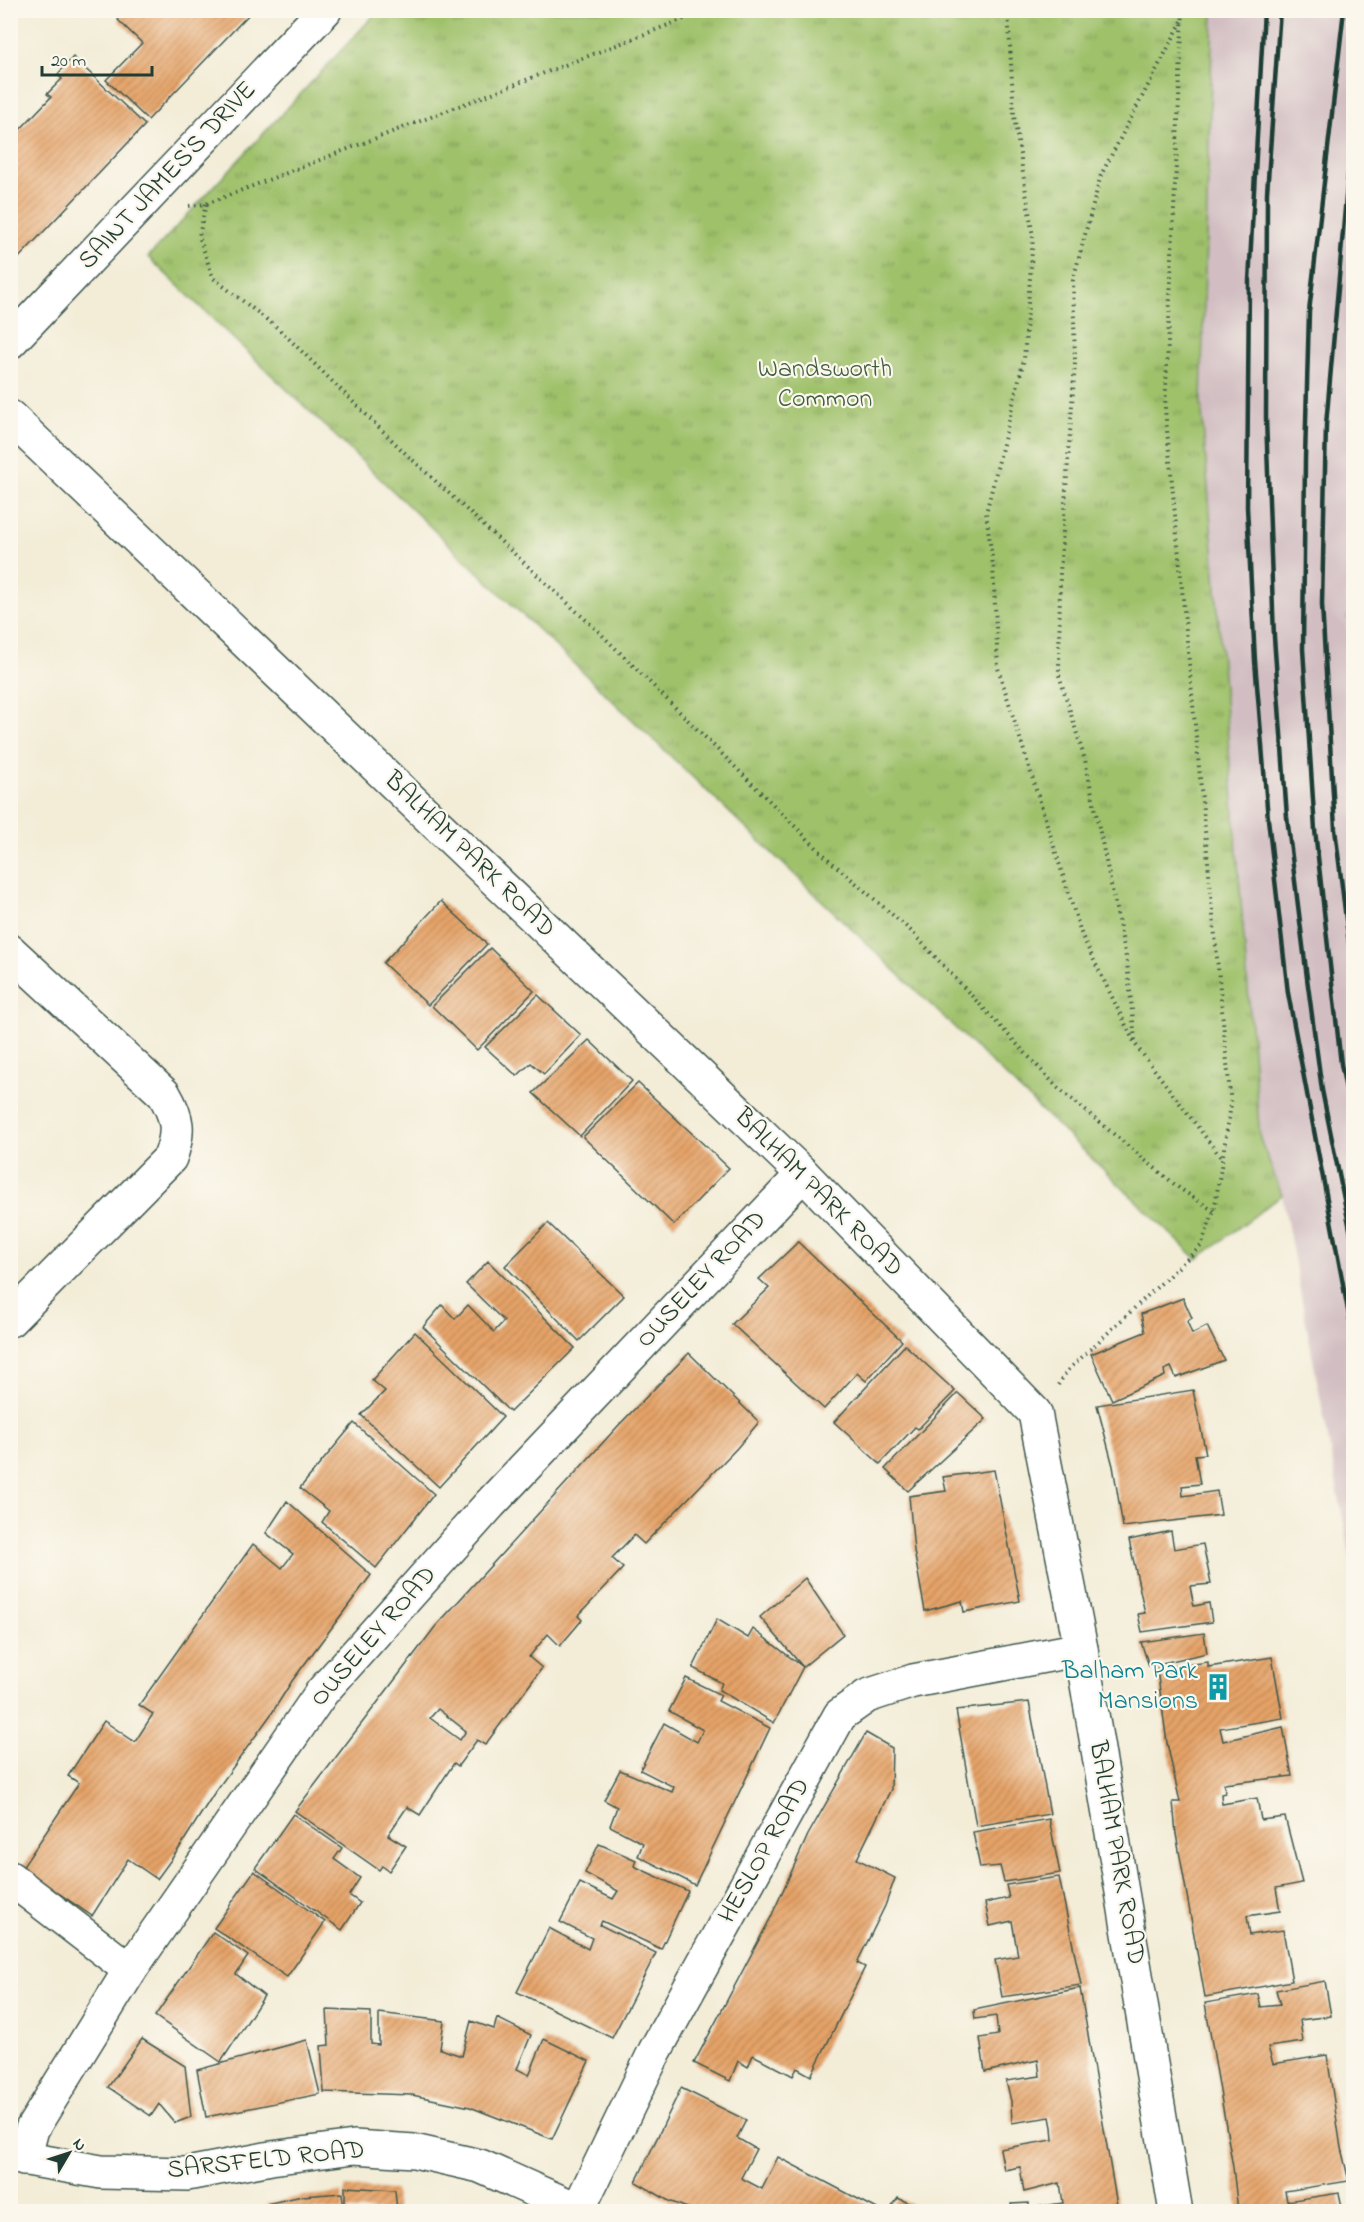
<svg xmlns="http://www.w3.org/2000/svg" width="1364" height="2222" font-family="'Indie Flower',sans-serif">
<defs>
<pattern id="industrial-furrows" width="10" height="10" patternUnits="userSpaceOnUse" patternTransform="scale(1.5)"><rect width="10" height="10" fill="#d2bec2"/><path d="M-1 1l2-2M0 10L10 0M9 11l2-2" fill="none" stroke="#aa9c9e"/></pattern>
<pattern id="park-tufts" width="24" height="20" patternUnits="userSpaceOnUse" patternTransform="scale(1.5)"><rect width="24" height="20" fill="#9fc16a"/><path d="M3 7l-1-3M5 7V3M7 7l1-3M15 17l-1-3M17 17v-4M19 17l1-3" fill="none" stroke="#819e58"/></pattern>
<pattern id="building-hatch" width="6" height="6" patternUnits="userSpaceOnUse" patternTransform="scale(1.5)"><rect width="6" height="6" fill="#e6a368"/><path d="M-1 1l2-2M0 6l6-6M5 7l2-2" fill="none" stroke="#ba8656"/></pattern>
</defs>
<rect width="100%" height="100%" fill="#fbf7ec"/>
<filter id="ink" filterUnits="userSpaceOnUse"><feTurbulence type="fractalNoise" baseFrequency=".0167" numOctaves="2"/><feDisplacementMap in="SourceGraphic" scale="12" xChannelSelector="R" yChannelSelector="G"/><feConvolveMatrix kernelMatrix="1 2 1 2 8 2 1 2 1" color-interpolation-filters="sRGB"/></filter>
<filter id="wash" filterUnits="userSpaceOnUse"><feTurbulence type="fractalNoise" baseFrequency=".008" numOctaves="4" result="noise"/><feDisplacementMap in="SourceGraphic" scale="24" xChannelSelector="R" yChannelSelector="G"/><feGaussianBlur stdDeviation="1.35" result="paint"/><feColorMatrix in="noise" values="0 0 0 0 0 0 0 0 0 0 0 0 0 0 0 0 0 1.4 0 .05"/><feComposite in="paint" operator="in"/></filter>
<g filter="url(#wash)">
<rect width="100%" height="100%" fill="#f3edd8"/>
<polygon fill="url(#industrial-furrows)" points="1353,386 1353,777 1346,617"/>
<polygon fill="#d2bec2" points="1213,11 1353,11 1354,386 1346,617 1354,777 1353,1571 1282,1195 1260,1139 1201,400"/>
<polygon fill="url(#park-tufts)" stroke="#5f7f4f" stroke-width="1.5" points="378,11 1213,11 1201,400 1260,1139 1282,1195 1197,1259 148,257"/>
<g id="blocks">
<g fill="url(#building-hatch)" fill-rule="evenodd">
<polygon points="127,10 253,10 148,120 106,80 142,43 118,20"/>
<polygon points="73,57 145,125 10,267 10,140 51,97 47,94 62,79 58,74"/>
<polygon points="441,901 487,944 428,1005 383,963"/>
<polygon points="490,948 534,991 477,1050 432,1006"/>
<polygon points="538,995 581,1035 544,1074 531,1063 517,1076 485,1047"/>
<polygon points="589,1040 632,1081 580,1136 533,1093"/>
<polygon points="638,1083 729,1168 674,1225 583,1137"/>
<polygon points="548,1223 624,1296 579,1341 505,1266"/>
<polygon points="798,1242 902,1341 866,1381 857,1373 824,1409 732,1324 769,1288 759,1279"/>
<polygon points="488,1261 575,1348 510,1412 423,1327 442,1305 455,1319 468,1305 494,1332 504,1321 466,1284"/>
<polygon points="1183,1298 1192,1318 1187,1321 1192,1334 1207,1326 1224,1360 1176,1378 1171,1367 1164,1370 1165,1376 1112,1400 1091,1354 1145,1332 1141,1314"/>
<polygon points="415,1332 503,1417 439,1487 361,1415 385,1391 372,1380"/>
<polygon points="905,1345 955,1391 918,1429 915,1427 880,1464 834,1422"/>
<path d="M689,1353L759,1422L737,1448L644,1544L634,1535L612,1558L623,1568L578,1616L582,1620L560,1646L548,1634L529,1657L542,1668L485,1745L477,1740L458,1766L454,1763L420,1815L407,1807L388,1835L406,1846L389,1871L382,1866L379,1870L295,1811L435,1627L618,1426ZM438,1709L466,1731L460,1740L430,1718Z"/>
<polygon points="1193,1390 1206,1454 1195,1455 1200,1484 1182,1486 1183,1496 1217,1491 1221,1515 1123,1527 1113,1466 1097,1405"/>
<polygon points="958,1393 986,1419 908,1491 885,1469"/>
<polygon points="354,1423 434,1494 376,1568 322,1522 329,1511 300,1488"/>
<polygon points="994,1470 1020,1601 964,1612 962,1601 925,1611 914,1551 909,1496 946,1491 943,1477"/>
<polygon points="287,1501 371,1575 292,1681 272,1713 213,1795 178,1850 157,1879 128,1859 92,1916 22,1868 79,1783 68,1776 104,1721 135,1742 153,1714 139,1705 253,1544 282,1568 293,1554 266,1533"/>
<polygon points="1171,1531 1174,1549 1203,1544 1211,1584 1190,1586 1194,1606 1209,1603 1212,1622 1142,1632 1138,1614 1145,1613 1129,1540"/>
<polygon points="805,1578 843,1634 803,1667 774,1723 719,1690 722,1683 693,1668 717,1619 748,1638 753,1629 803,1667 760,1617"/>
<polygon points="1204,1633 1207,1653 1149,1666 1141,1642"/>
<polygon points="1272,1657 1283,1718 1220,1728 1223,1741 1283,1727 1292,1776 1224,1784 1225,1793 1221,1794 1222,1804 1257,1798 1261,1820 1285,1817 1302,1883 1276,1888 1280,1911 1247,1916 1250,1935 1283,1930 1292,1981 1205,1997 1176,1834 1173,1802 1180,1802 1167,1743 1157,1669 1208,1662 1208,1667"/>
<polygon points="686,1678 721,1695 718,1701 770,1728 695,1885 638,1856 643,1843 610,1826 617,1807 604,1800 620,1770 672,1792 674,1787 640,1770 664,1723 697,1742 703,1730 669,1711"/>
<polygon points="1029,1702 1050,1814 976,1826 956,1710"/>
<polygon points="866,1733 892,1748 891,1789 857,1859 895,1878 885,1906 857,1963 865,1967 811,2076 797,2068 793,2076 753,2055 748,2067 738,2061 730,2081 694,2063 771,1917 808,1835"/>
<polygon points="293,1814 342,1848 334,1859 360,1878 349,1895 360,1903 342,1930 255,1868"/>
<polygon points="1049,1819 1060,1873 1004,1882 1000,1866 980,1868 973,1832"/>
<polygon points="599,1844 636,1860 634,1866 688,1891 661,1949 602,1921 600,1925 656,1953 612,2038 517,1992 549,1928 588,1949 592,1938 560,1922 580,1883 613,1899 618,1891 585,1873"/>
<polygon points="254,1871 325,1922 287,1977 214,1928"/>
<polygon points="1059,1877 1081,1985 1002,1997 995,1960 1018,1956 1012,1921 990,1926 985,1903 1009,1898 1006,1885"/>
<polygon points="213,1932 248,1956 236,1974 264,1996 221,2062 155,2016"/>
<polygon points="1325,1981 1331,2016 1300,2020 1303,2042 1268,2047 1273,2064 1327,2055 1341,2148 1349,2181 1285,2191 1287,2201 1339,2193 1343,2211 1238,2211 1233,2167 1205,2003 1258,1994 1261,2007 1280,2005 1276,1990"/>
<polygon points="1080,1988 1118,2211 1013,2211 1011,2204 1029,2203 1029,2208 1063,2203 1060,2183 1024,2192 1020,2167 1004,2170 1000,2149 1053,2140 1052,2127 1050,2117 1012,2123 1011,2101 1006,2081 1040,2076 1038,2060 985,2072 980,2038 998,2035 996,2016 975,2019 974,2010"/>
<polygon points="327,2010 371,2012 371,2044 379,2045 379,2013 444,2021 440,2049 462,2056 471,2021 494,2029 497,2018 531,2035 517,2069 529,2075 544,2039 589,2061 552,2139 470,2107 412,2095 324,2092 321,2046 329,2045"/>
<polygon points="142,2039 185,2066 191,2117 175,2123 159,2104 151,2116 108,2087"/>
<polygon points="307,2040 320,2094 206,2117 197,2070"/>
<polygon points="681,2088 746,2120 737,2138 756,2149 741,2178 762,2189 778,2157 881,2211 695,2211 669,2201 636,2182"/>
<polygon points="345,2187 395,2190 397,2211 345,2211"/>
<polygon points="342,2193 344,2211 268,2211 266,2204 302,2196"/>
<polygon points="898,2198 925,2211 889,2211"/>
</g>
</g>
</g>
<g filter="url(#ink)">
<use href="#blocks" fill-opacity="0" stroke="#3f574d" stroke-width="1.5"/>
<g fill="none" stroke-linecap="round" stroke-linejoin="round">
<defs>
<g id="minor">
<polyline points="10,342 325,10"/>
<polyline points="10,417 803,1174 1035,1413 1081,1649 1176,2212"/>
<path d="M10,951L164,1094C178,1118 180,1131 170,1158L10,1320"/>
<polyline points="10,1878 130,1970"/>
<polyline points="10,2156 101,2172 187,2174 271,2158 354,2147 414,2151 480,2166 583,2212"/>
<polyline points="24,2159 32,2129 130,1970 322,1692 490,1504 803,1174"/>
<polyline points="577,2212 655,2051 840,1715 867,1696 913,1681 1081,1649"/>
</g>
</defs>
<use href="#minor" stroke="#3f574d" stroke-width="36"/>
<g stroke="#3f574d" stroke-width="4" stroke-dasharray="1.5 4.5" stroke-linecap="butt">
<polyline points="1008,10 1014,116 1033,237 1024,359 986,513 993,565 998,668 1082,936 1135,1044 1222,1159"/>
<polyline points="206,204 199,236 213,278 279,329 404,452 599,632 828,859 910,930 1058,1088 1179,1188 1214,1211"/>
<polyline points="189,206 206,204 707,10"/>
<polyline points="1135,1040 1127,962 1085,760 1059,675 1060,573 1075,363 1073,280 1101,175 1182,21"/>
<polyline points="1058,1385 1068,1370 1201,1246 1214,1211 1231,1105 1165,409 1183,10"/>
</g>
<use href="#minor" stroke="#fff" stroke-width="33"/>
<g stroke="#1f3d34" stroke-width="4.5">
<polyline points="1264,10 1249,281 1247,507 1255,661 1268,819 1288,993 1354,1342"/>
<polyline points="1280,10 1267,193 1266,418 1274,637 1287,817 1307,978 1322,1090 1354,1249"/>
<polyline points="1344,10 1309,312 1305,459 1303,649 1315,830 1341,1064 1354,1130"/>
<polyline points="1354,106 1326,425 1322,604 1335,829 1354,985"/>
</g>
</g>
</g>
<defs>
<symbol id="building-bare" viewBox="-9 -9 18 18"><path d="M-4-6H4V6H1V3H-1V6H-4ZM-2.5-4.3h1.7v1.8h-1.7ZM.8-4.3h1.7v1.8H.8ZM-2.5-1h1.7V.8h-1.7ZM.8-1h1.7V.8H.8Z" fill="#0f9aa8" stroke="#fbf7ec" stroke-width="2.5" paint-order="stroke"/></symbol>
</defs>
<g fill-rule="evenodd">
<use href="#building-bare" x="1199" y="1668" width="38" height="38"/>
</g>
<g text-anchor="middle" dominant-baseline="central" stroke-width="4.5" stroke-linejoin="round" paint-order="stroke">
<g font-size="26" fill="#1f3d34" stroke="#fbf7ec">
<text transform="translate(168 176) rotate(-47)">SAINT JAMES'S DRIVE</text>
<text transform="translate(469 855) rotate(44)">BALHAM PARK ROAD</text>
<text transform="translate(818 1193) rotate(45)">BALHAM PARK ROAD</text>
<text transform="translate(702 1280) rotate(-47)">OUSELEY ROAD</text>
<text transform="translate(374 1637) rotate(-49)">OUSELEY ROAD</text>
<text transform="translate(765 1851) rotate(-61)">HESLOP ROAD</text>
<text transform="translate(1116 1853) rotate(80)">BALHAM PARK ROAD</text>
<text transform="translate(266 2161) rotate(-6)">SARSFELD ROAD</text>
</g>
<g font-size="26" fill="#3f5e42" stroke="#fbf7ec">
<text x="825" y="370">Wandsworth<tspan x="825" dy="30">Common</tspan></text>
</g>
<g font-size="26" fill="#0d838f" stroke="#fbf7ec" text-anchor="end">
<text x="1198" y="1672">Balham Park<tspan x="1198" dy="30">Mansions</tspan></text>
</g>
</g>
<rect width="1364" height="2222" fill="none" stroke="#fbf7ec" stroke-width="36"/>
<g transform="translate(69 2153) rotate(51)" stroke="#fbf7ec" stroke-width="4.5" paint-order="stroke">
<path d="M0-4.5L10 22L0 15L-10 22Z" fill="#1f3d34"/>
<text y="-9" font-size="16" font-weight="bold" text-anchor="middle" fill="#1f3d34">N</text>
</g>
<path d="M42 66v9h110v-9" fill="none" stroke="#1f3d34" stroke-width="3"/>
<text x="51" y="66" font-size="18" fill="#1f3d34" stroke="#fbf7ec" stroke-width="4.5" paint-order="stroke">20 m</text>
</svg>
